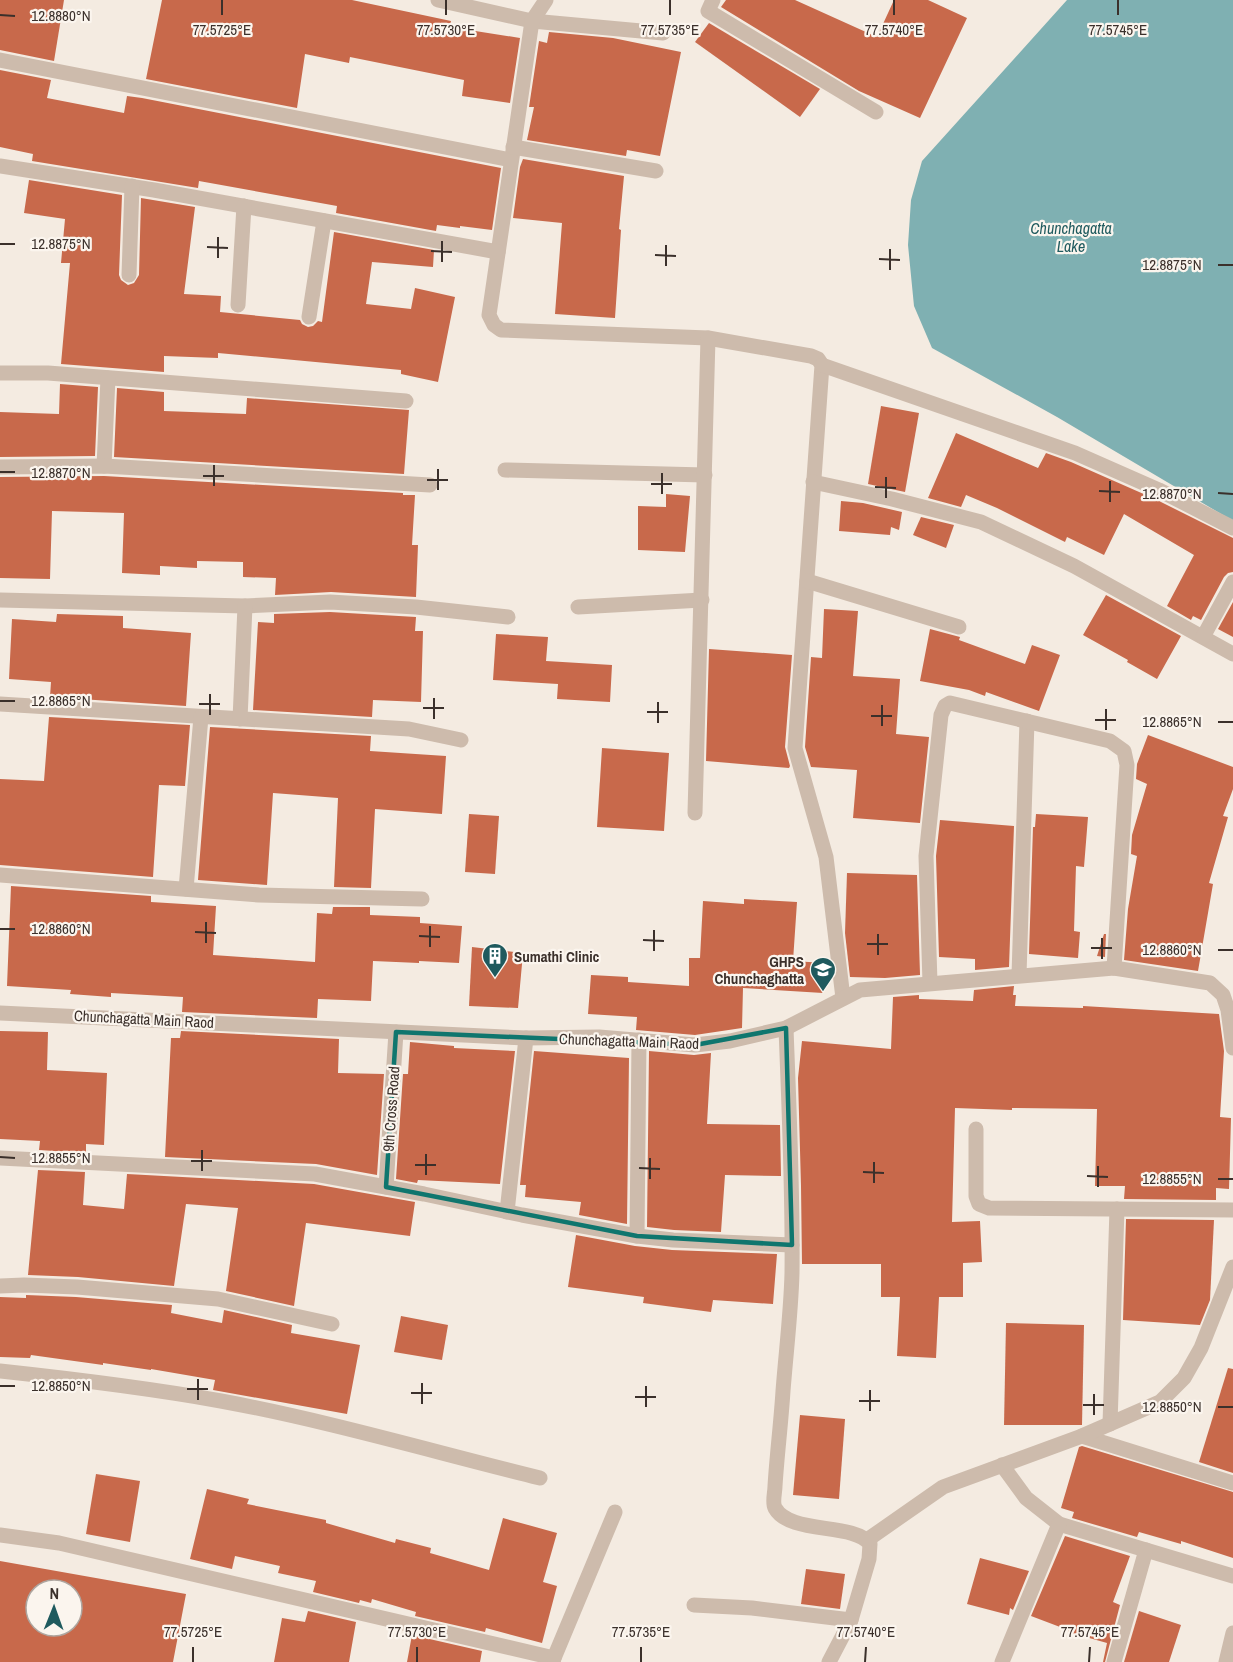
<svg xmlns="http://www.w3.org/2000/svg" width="1233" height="1662" font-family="'Archivo Narrow',sans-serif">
<rect width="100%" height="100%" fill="#f4ebe1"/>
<polygon fill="#7fb0b2" points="1067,0 1233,0 1233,521 1057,417 932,348 914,306 908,245 911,200 922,161"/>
<g fill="#c8694b" fill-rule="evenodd">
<polygon points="0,0 64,0 54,61 0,50"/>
<polygon points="162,0 352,0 451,21 450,27 520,38 510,103 462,96 464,80 350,57 349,63 305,54 297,108 146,79"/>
<polygon points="726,0 795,0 877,37 894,0 928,0 967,18 920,118 859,91 721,7"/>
<polygon points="709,23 820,89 800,117 695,42"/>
<polygon points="549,32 613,38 681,52 660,156 627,150 626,156 527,140 534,107 529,107 539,41 547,43"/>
<polygon points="0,70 51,80 47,98 124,113 127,96 142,98 501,168 492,230 460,226 460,228 437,225 436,231 336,213 337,206 199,181 198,188 32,161 33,154 0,147"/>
<polygon points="523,159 624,176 619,229 621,230 615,318 555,314 562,223 513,218 520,167"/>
<polygon points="29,180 122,195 119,275 121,280 128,285 134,283 139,275 141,198 195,207 184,294 221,296 220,312 300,320 302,324 308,327 313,326 318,321 322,322 334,232 434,250 433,267 372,262 366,304 411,309 415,288 455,297 438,382 401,374 401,370 218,353 218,358 164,356 164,372 61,364 70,263 61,263 65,219 24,213"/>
<polygon points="60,384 98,387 95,456 0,457 0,412 59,414"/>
<polygon points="117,388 164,392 164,411 246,414 247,398 409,410 404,474 114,457"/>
<polygon points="881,406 919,413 905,492 868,484"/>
<polygon points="956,433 1038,468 1046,453 1071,462 1155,499 1233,538 1233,572 1228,573 1224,577 1201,620 1193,616 1191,620 1167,606 1194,555 1124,514 1104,555 1067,537 1065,542 997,508 966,495 961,507 928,498"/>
<polygon points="104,476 403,493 403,495 415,495 412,545 418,545 416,597 331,592 275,595 276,578 243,577 243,562 197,561 197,568 160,566 160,575 122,573 124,513 52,511 50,579 0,578 0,477"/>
<polygon points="666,494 690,496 685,552 638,550 638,506 666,507"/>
<polygon points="841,501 863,503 902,512 899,530 891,527 890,535 839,531"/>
<polygon points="921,517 954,525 946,548 913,535"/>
<polygon points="1106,595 1181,636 1157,679 1127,662 1128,660 1083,635"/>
<polygon points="1233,602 1233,637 1218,629"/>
<polygon points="824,609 858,611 853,676 900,679 896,734 929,737 920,823 853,818 857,770 811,767 805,747 811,657 822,658"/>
<polygon points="330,612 416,617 415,631 423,631 421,702 373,700 372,717 253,710 258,622 274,623 274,614"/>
<polygon points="57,614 123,616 123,628 191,633 186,706 50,697 51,682 9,679 12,619 56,622"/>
<polygon points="930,629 960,637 959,640 1025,664 1032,645 1060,655 1039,711 986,692 985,696 969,690 920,681"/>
<polygon points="496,634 548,637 546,661 612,665 610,702 557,699 558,684 493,680"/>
<polygon points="709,649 792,655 785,747 790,766 789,768 706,761"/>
<polygon points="49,717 190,725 185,786 159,785 153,877 0,865 0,779 44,781"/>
<polygon points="210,727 371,736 370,751 446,756 442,814 375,809 371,888 334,887 338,798 273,793 267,885 198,880"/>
<polygon points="1148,735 1233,767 1233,789 1223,816 1228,817 1209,883 1213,884 1198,971 1124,960 1128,909 1137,856 1131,854 1132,835 1147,784 1136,779 1137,764"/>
<polygon points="602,748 669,753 664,831 597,827"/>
<polygon points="469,814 499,816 495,874 465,872"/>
<polygon points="1036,814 1088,817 1084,867 1076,866 1074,931 1080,932 1078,958 1029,954 1033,827 1035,827"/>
<polygon points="940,820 1014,826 1009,967 975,970 975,959 939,957 936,856"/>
<polygon points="847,873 917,875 920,975 885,978 850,977 845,933"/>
<polygon points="11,886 151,896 151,902 216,906 213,955 315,962 317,913 332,914 333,907 370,907 370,915 420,917 420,923 462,926 459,963 419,961 419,963 373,961 371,1001 318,999 317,1018 182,1012 183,997 111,993 111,997 70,994 71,990 7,986"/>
<polygon points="744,899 797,902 793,961 825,963 823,993 743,988 742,1028 695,1035 636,1030 637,1017 588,1014 591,975 628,977 628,982 689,986 689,958 700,958 703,901 744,904"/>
<polygon points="1104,934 1106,934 1105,957 1097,956"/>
<polygon points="472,947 523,953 518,1008 469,1006"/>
<polygon points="1014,986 1013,995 1016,995 1015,1006 1083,1008 1083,1006 1219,1014 1224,1051 1220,1117 1231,1118 1229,1189 1216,1188 1216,1200 1124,1199 1125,1186 1095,1186 1097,1109 1012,1108 1012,1110 955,1108 952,1222 980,1221 982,1262 963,1263 963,1297 939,1297 936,1358 897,1356 900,1297 881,1297 881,1264 802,1264 801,1186 798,1078 802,1041 891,1049 893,997 919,995 919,999 973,1001 974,990"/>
<polygon points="0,1031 48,1032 47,1070 107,1073 104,1145 86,1144 86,1153 39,1150 40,1141 0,1139"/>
<polygon points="181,1031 339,1039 338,1073 384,1074 377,1175 316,1164 165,1157 171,1038 180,1038"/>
<polygon points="410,1042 454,1046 454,1048 515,1051 500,1184 418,1180 417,1183 396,1179 403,1074 408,1074"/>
<polygon points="534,1051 629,1058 627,1224 579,1215 581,1202 525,1197 526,1185 520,1185"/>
<polygon points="649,1051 694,1055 711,1053 707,1124 780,1125 781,1176 725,1175 721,1232 674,1230 647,1227"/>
<polygon points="38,1170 85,1172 83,1205 124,1209 127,1174 314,1184 415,1202 410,1236 306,1223 294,1306 226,1291 238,1208 186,1204 174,1286 78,1277 28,1275"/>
<polygon points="1126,1219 1214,1220 1210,1300 1200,1325 1123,1320"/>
<polygon points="576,1235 635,1246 672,1250 777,1254 773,1304 713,1300 711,1312 643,1303 644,1297 568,1287"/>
<polygon points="26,1295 76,1297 172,1305 171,1313 222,1323 224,1310 292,1325 291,1333 360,1345 347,1414 213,1390 215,1380 151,1369 151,1370 103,1363 103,1365 31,1355 30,1358 0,1357 0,1297 26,1298"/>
<polygon points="401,1316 448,1325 442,1360 394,1352"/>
<polygon points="1006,1323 1084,1325 1082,1425 1004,1425"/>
<polygon points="1228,1368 1233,1369 1233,1473 1199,1462"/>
<polygon points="800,1415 845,1419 839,1499 793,1495"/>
<polygon points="1082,1446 1233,1492 1233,1558 1181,1541 1181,1544 1139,1532 1137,1537 1072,1518 1074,1512 1061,1508 1079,1447"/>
<polygon points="96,1474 140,1481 130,1542 86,1534"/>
<polygon points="207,1489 249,1499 247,1504 326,1520 326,1523 395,1543 396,1539 431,1548 430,1553 489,1570 503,1518 557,1533 543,1582 557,1586 542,1643 486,1628 485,1632 415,1616 416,1612 372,1599 371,1603 360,1600 359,1603 313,1592 316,1581 278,1573 280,1566 235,1556 232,1569 190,1559"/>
<polygon points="1065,1536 1130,1556 1113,1602 1120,1605 1105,1662 1103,1662 1107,1643 1068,1632 1068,1630 1031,1616"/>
<polygon points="980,1558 1029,1571 1013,1610 1010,1608 1009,1615 967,1604"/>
<path d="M0,1561L186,1594L173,1662H0ZM36,1590H72V1626H36Z"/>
<polygon points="806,1569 845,1574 840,1609 801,1604"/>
<polygon points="308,1611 356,1622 349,1662 274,1662 282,1618 305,1622"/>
<polygon points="1139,1611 1181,1625 1169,1662 1124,1662"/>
<polygon points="412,1635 482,1651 480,1662 407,1662"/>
</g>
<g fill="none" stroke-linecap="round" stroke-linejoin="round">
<polyline stroke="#cdbbac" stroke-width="15" points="532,21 663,33"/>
<g stroke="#cdbbac" stroke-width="15">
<polyline points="438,0 532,21"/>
<polyline points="546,0 532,21 489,315 494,325 501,330 708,338 811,356 818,359 822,365 795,748 826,857 843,998"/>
<polyline points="713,0 708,11 876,112"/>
<polyline points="0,60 511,160"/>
<polyline points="513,147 656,171"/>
<polyline points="0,166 154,190 498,252"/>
<polyline points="129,275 132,186"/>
<polyline points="238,305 244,206"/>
<polyline points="309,317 324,221"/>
<polyline points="822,365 1075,453 1159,490 1233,528"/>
<polyline points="0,373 48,373 406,401"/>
<polyline points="104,466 108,378"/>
<polyline points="0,467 104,466 430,485"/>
<polyline points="505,470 705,475"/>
<polyline points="813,482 892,499 981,522 1074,566 1233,654"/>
<polyline points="807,581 959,627"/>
<polyline points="0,600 245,606 330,602 416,607 508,617"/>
<polyline points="578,607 702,600"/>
<polyline points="1203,637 1233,582"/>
<polyline points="0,704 409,729 461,740"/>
<polyline points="240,719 245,606"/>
<polyline points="695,813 708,338"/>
<polyline points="0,875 259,895 422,899"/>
<polyline points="186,889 201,717"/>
<polyline points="1019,975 1027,721"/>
<polyline points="930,983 926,856 941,715 945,706 950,703 1110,741 1124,751 1127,765 1114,968"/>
<path d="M786,1028C789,1109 793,1191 792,1273C791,1312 786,1352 783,1391C781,1423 777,1454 775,1486C775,1493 772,1502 775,1508C790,1535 853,1522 870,1544L869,1559L851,1620L829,1662"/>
<polyline points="976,1129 976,1196 979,1204 989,1208 1233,1210"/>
<polyline points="0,1158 315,1174 424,1194 522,1215 637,1236 673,1240 792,1245"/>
<polyline points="386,1187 396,1032"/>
<polyline points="507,1212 526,1038"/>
<polyline points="637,1236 639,1040"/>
<polyline points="0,1286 24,1285 77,1287 218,1299 332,1324"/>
<path d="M0,1371C74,1379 148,1388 221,1401C329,1421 434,1452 540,1478"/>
<polyline points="1110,1424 1117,1209"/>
<polyline points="1082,1436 1233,1483"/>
<polyline points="1002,1465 1026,1498 1059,1524 1233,1576"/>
<polyline points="0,1535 59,1543 554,1658 553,1662"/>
<polyline points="867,1540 943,1487 1082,1436 1160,1402 1184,1378 1201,1348 1233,1267"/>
<polyline points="694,1605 752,1608 851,1620"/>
<polyline points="554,1658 615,1512"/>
<polyline points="1002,1662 1059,1524"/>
<polyline points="1114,1662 1146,1550"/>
<polyline points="1226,1662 1233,1633"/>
</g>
<polyline stroke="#cdbbac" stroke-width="15" points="0,1013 526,1038 599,1037 695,1045 730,1041 786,1028 860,990 1114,968 1210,983 1223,995 1228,1010 1233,1048"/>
</g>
<path fill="none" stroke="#0f766e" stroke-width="4.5" stroke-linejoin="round" d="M786,1028L792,1245L637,1236L386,1187L396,1032L695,1045Z"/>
<path fill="none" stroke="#3b302b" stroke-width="2" d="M0,15L15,16M222,15V0M446,15V0M670,15V0M894,15V0M1118,15V0M0,244H15M207,247L228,248M431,251L452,252M655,255L676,256M218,258V237M879,259L900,260M442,262V241M1218,265H1233M666,266V245M890,270V249M0,472H15M203,476H224M427,480H448M651,484H672M214,486V465M875,487L896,488M438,490V469M1099,491L1120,492M1218,493L1233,494M662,494V473M886,498V477M1110,502V481M0,701H15M199,704H220M423,708H444M647,712H668M210,715V694M871,716H892M434,719V698M1095,720H1116M1218,722H1233M658,723V702M882,726V705M1106,730V709M0,929H15M195,932L216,933M419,936L440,937M643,940L664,941M206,943V922M867,944H888M430,947V926M1091,948H1112M1218,950H1233M654,951V930M878,955V934M1102,959V938M0,1157L15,1158M191,1161H212M415,1165H436M639,1168L660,1169M202,1171V1150M863,1172L884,1173M426,1175V1154M1087,1176L1108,1177M650,1179V1158M1218,1179H1233M874,1183V1162M1098,1187V1166M0,1386H15M187,1389H208M411,1393H432M635,1397H656M198,1400V1379M859,1401H880M422,1404V1383M1083,1405H1104M646,1407V1386M1218,1407H1233M870,1411V1390M1094,1415V1394M193,1662V1647M417,1662V1647M641,1662V1647M865,1662L866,1647M1089,1662L1090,1647"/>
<defs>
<symbol id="building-pin" viewBox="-11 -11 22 30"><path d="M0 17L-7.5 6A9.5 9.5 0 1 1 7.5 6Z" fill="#1f5a5e" stroke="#fbf5ee"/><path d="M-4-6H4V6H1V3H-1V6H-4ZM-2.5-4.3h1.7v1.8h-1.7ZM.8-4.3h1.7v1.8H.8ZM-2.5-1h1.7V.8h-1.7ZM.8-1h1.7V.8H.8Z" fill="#fff"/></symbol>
<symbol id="school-pin" viewBox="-11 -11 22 30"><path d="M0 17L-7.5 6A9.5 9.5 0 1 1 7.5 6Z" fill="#1f5a5e" stroke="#fbf5ee"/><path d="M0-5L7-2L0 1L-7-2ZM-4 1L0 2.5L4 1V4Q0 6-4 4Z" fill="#fff"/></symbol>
</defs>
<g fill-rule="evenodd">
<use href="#building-pin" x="480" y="941" width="30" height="40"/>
<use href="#school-pin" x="808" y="955" width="30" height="40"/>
</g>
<g text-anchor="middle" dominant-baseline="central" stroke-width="4.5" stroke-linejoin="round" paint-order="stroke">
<g font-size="15" font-weight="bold" fill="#3b302b" stroke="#fbf5ee" text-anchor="start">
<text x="514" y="956">Sumathi Clinic</text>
<text x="804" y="961" text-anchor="end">GHPS<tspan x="804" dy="17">Chunchaghatta</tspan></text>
</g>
<g font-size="15" fill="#3b302b" stroke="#fbf5ee">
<text transform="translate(144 1019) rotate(3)">Chunchagatta Main Raod</text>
<text transform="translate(629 1041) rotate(2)">Chunchagatta Main Raod</text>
<text transform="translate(391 1109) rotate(-86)">9th Cross Road</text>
</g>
<g font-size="16" font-style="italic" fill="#1f5a5e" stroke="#fbf5ee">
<text x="1071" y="228">Chunchagatta<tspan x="1071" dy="18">Lake</tspan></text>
</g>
</g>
<g font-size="15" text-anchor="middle" fill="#3b302b" stroke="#fbf5ee" stroke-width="4.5" stroke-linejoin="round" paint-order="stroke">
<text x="61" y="21">12.8880°N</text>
<text x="222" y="35">77.5725°E</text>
<text x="446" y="35">77.5730°E</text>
<text x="670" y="35">77.5735°E</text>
<text x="894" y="35">77.5740°E</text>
<text x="1118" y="35">77.5745°E</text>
<text x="61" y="249">12.8875°N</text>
<text x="1172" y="270">12.8875°N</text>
<text x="61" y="478">12.8870°N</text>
<text x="1172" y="499">12.8870°N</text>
<text x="61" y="706">12.8865°N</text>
<text x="1172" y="727">12.8865°N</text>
<text x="61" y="934">12.8860°N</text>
<text x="1172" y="955">12.8860°N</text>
<text x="61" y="1163">12.8855°N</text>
<text x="1172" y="1184">12.8855°N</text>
<text x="61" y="1391">12.8850°N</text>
<text x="1172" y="1412">12.8850°N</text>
<text x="193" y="1637">77.5725°E</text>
<text x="417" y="1637">77.5730°E</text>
<text x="641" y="1637">77.5735°E</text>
<text x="866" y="1637">77.5740°E</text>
<text x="1090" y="1637">77.5745°E</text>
</g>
<g transform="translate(54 1608) rotate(1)"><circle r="28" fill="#fbf5ee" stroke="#aea6a0" stroke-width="1.5"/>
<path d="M0-4.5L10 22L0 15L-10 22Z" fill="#1f5a5e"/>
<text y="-9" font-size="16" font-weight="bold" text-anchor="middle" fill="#3b302b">N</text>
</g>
</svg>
